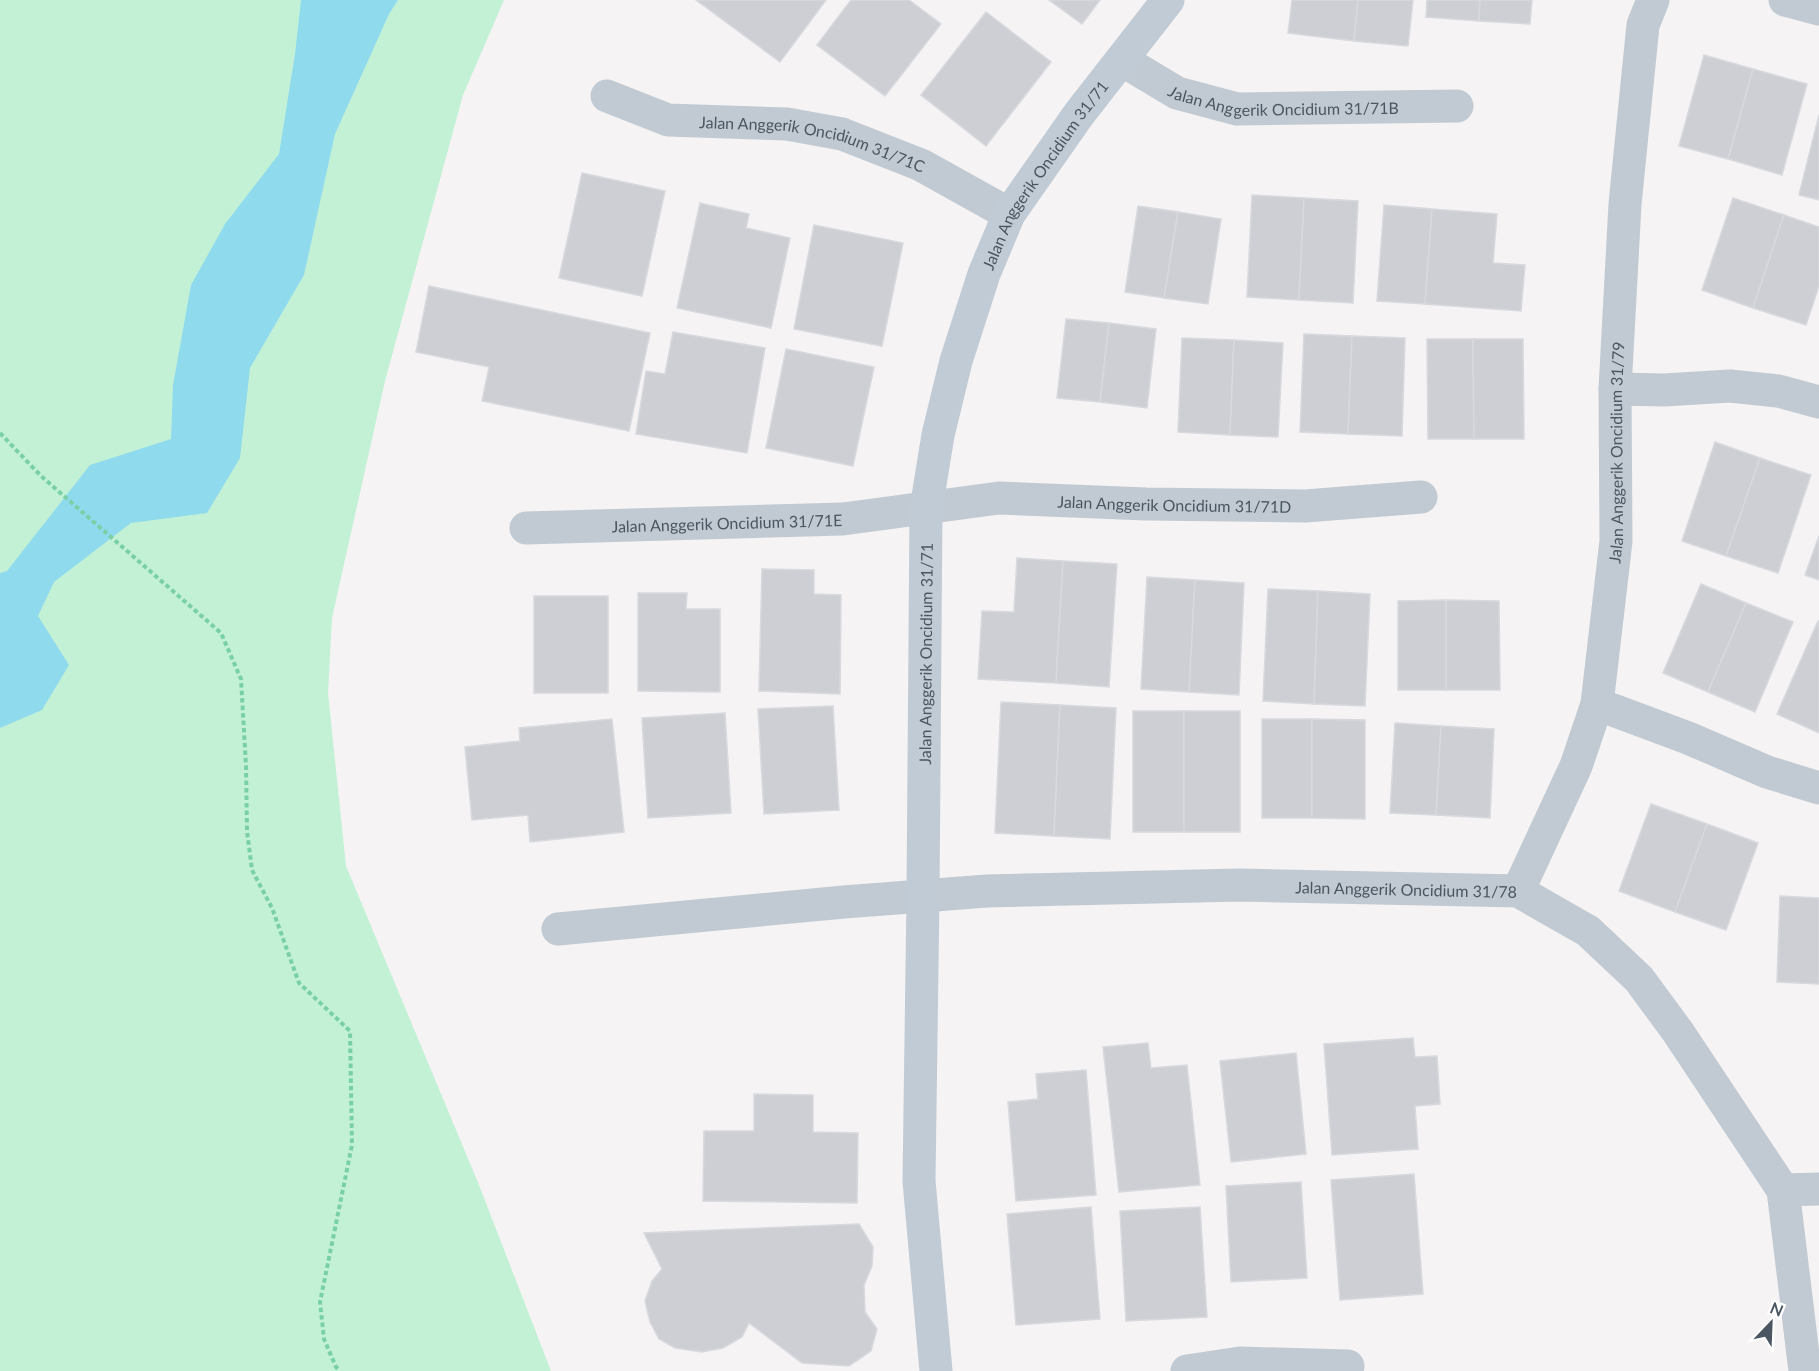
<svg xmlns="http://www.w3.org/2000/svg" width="1819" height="1371" font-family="Lato,sans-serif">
<rect width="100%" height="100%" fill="#f5f3f3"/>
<polygon fill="#c3f1d5" points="0,0 504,0 463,95 385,381 332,618 328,693 346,866 479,1185 551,1371 0,1371"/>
<polygon fill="#90daee" points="301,0 398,0 389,14 335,134 304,275 250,368 240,458 207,513 131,523 54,582 38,616 69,665 42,710 0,728 0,573 7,571 90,465 171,439 173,385 191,285 225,224 279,154 295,54"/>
<g fill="#cdcfd5" stroke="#d7d9de" stroke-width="1.5">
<polygon points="696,0 826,0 780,62"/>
<polygon points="851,0 909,0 941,24 885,96 817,45"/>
<polygon points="1049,0 1100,0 1082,24"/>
<polygon points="1292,0 1358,0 1354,41 1288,33"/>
<polygon points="1358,0 1413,0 1408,46 1354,41"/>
<polygon points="1427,0 1480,0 1479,21 1426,17"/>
<polygon points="1480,0 1532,0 1530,24 1479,21"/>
<polygon points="986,12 1051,62 986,146 921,95"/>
<polygon points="1704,55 1753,69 1728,159 1679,146"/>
<polygon points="1753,69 1807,84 1782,175 1728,159"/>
<polygon points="1819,115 1819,200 1799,195"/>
<polygon points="582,173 665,191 642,296 559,278"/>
<polygon points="1252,195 1304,198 1299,300 1247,297"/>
<polygon points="1304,198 1358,201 1353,303 1299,300"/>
<polygon points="1733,198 1784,215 1753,308 1702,290"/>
<polygon points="700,203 749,214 746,228 790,238 771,328 677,308"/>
<polygon points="1384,205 1432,209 1425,304 1377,301"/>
<polygon points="1138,206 1178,212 1164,298 1125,292"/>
<polygon points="1432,209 1497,214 1493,263 1525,265 1521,311 1425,304"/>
<polygon points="1178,212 1221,219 1208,304 1164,298"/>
<polygon points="1784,215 1819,227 1819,286 1806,325 1753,308"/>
<polygon points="814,225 903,243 882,346 794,329"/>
<polygon points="429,286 650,333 629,431 482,401 489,367 416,352"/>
<polygon points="1066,319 1109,323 1100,402 1057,398"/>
<polygon points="1109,323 1156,329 1147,408 1100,402"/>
<polygon points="673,332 765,348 747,453 636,434 646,371 665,374"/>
<polygon points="1304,334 1352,336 1348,434 1300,432"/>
<polygon points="1352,336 1405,338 1402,436 1348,434"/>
<polygon points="1182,338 1234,340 1230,435 1178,432"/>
<polygon points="1427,339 1473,339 1474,439 1428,439"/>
<polygon points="1473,339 1523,339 1524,439 1474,439"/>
<polygon points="1234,340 1283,343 1278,437 1230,435"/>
<polygon points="786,349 874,367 853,466 766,448"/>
<polygon points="1715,442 1760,458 1726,556 1682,541"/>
<polygon points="1760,458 1811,475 1778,573 1726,556"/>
<polygon points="1819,536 1819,580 1805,575"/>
<polygon points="1017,558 1063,561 1056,683 978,679 982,611 1014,612"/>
<polygon points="1063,561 1117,564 1109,687 1056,683"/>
<polygon points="762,569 814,570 814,594 841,595 840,694 759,691"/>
<polygon points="1147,577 1195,580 1189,692 1141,689"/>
<polygon points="1195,580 1244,583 1239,695 1189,692"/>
<polygon points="1701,584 1746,603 1708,692 1663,673"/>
<polygon points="1268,589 1318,591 1314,704 1263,701"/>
<polygon points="1318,591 1370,594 1365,706 1314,704"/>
<polygon points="638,593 687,593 686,609 720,609 720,692 638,691"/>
<rect x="534" y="596" width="74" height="97"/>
<polygon points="1446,600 1499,601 1500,690 1446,690"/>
<polygon points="1446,600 1446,690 1398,690 1398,601"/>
<polygon points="1746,603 1793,622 1755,712 1708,692"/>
<polygon points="1818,621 1819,621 1819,733 1777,714"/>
<polygon points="1001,702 1060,705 1054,836 995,833"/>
<polygon points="1060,705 1116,708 1110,839 1054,836"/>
<polygon points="833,706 839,810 764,814 758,709"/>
<rect x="1133" y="711" width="51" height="121"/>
<rect x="1184" y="711" width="56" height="121"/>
<polygon points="725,713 731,813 648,818 642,718"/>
<polygon points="612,719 624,832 530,842 528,815 472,820 465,747 520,741 519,728"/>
<rect x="1262" y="719" width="50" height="99"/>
<polygon points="1312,719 1365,720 1365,819 1312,818"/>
<polygon points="1395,723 1441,726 1436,815 1390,813"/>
<polygon points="1441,726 1494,729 1490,818 1436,815"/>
<polygon points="1651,804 1707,824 1675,912 1619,891"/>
<polygon points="1707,824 1758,843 1726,930 1675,912"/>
<polygon points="1780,896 1819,898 1819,984 1777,982"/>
<polygon points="1413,1038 1415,1057 1437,1056 1440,1104 1415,1106 1418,1149 1332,1155 1324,1044"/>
<polygon points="1148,1043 1151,1068 1187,1065 1200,1185 1119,1192 1103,1047"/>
<polygon points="1296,1053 1306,1154 1231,1162 1220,1061"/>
<polygon points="1086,1070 1096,1195 1016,1201 1008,1102 1038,1099 1036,1074"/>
<polygon points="754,1094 813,1095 813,1132 858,1133 857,1203 703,1201 704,1131 754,1131"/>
<polygon points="1414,1174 1423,1294 1340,1300 1331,1180"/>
<polygon points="1301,1182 1307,1278 1231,1282 1226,1186"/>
<polygon points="1091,1207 1100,1319 1016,1325 1007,1214"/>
<polygon points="1200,1207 1207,1317 1126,1321 1120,1211"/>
<polygon points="859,1224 873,1247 872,1266 864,1285 865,1312 877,1329 871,1351 849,1366 802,1363 749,1323 742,1337 723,1348 702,1352 675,1348 659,1339 650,1322 645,1301 652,1281 662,1269 644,1233"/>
</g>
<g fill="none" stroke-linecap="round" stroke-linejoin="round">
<polyline stroke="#7ad0a6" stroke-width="4" stroke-dasharray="4.5 3" stroke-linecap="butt" points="0,433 41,476 221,633 241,679 246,766 247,831 252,870 272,908 299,983 350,1031 352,1145 320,1302 324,1339 336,1367 340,1371"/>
<g stroke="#c1cad2" stroke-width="33">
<polyline points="1785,0 1819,9"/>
<path id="s1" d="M1122,60L1177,93L1237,109L1457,106"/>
<path id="s2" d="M607,96L668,120L787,124L842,134L921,165L1009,214"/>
<polyline points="1615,389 1664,390 1730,386 1778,391 1819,402"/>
<path id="s3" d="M526,528L843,519L999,498L1146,504L1305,506L1421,497"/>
<polyline points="1597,704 1688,738 1767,772 1819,788"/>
<path id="s4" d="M1518,891L1576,766L1597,704L1616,541L1615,389L1625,204L1643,25L1653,0"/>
<path id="s5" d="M558,929L844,902L987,891L1240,885L1518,891L1588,931L1639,979L1678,1032L1783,1190L1805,1371"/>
<polyline points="1783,1190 1819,1189"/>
<polyline points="1187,1371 1240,1363 1348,1366"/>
</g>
<path stroke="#c1cbd6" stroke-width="33" id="s6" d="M936,1371L919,1181L923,896L926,509L938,435L956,361L984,274L1009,214L1079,114L1168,0"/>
</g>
<g text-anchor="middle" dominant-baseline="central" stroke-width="5" stroke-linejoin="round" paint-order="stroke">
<g font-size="16" fill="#4a5661" stroke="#fff">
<text stroke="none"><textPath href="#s1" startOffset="172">Jalan Anggerik Oncidium 31/71B</textPath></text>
<text stroke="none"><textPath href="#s2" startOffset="213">Jalan Anggerik Oncidium 31/71C</textPath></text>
<text stroke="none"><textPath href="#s6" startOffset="1222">Jalan Anggerik Oncidium 31/71</textPath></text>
<text stroke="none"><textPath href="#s4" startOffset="456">Jalan Anggerik Oncidium 31/79</textPath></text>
<text stroke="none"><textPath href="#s3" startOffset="650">Jalan Anggerik Oncidium 31/71D</textPath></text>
<text stroke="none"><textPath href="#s3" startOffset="201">Jalan Anggerik Oncidium 31/71E</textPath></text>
<text stroke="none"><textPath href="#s6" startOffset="718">Jalan Anggerik Oncidium 31/71</textPath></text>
<text stroke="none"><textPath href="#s5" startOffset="850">Jalan Anggerik Oncidium 31/78</textPath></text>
</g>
</g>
<g transform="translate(1771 1323) rotate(23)" stroke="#ffffff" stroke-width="4.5" paint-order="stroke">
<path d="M0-4.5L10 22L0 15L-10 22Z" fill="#4a5661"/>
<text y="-9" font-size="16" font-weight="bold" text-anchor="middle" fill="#4a5661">N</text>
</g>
</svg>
